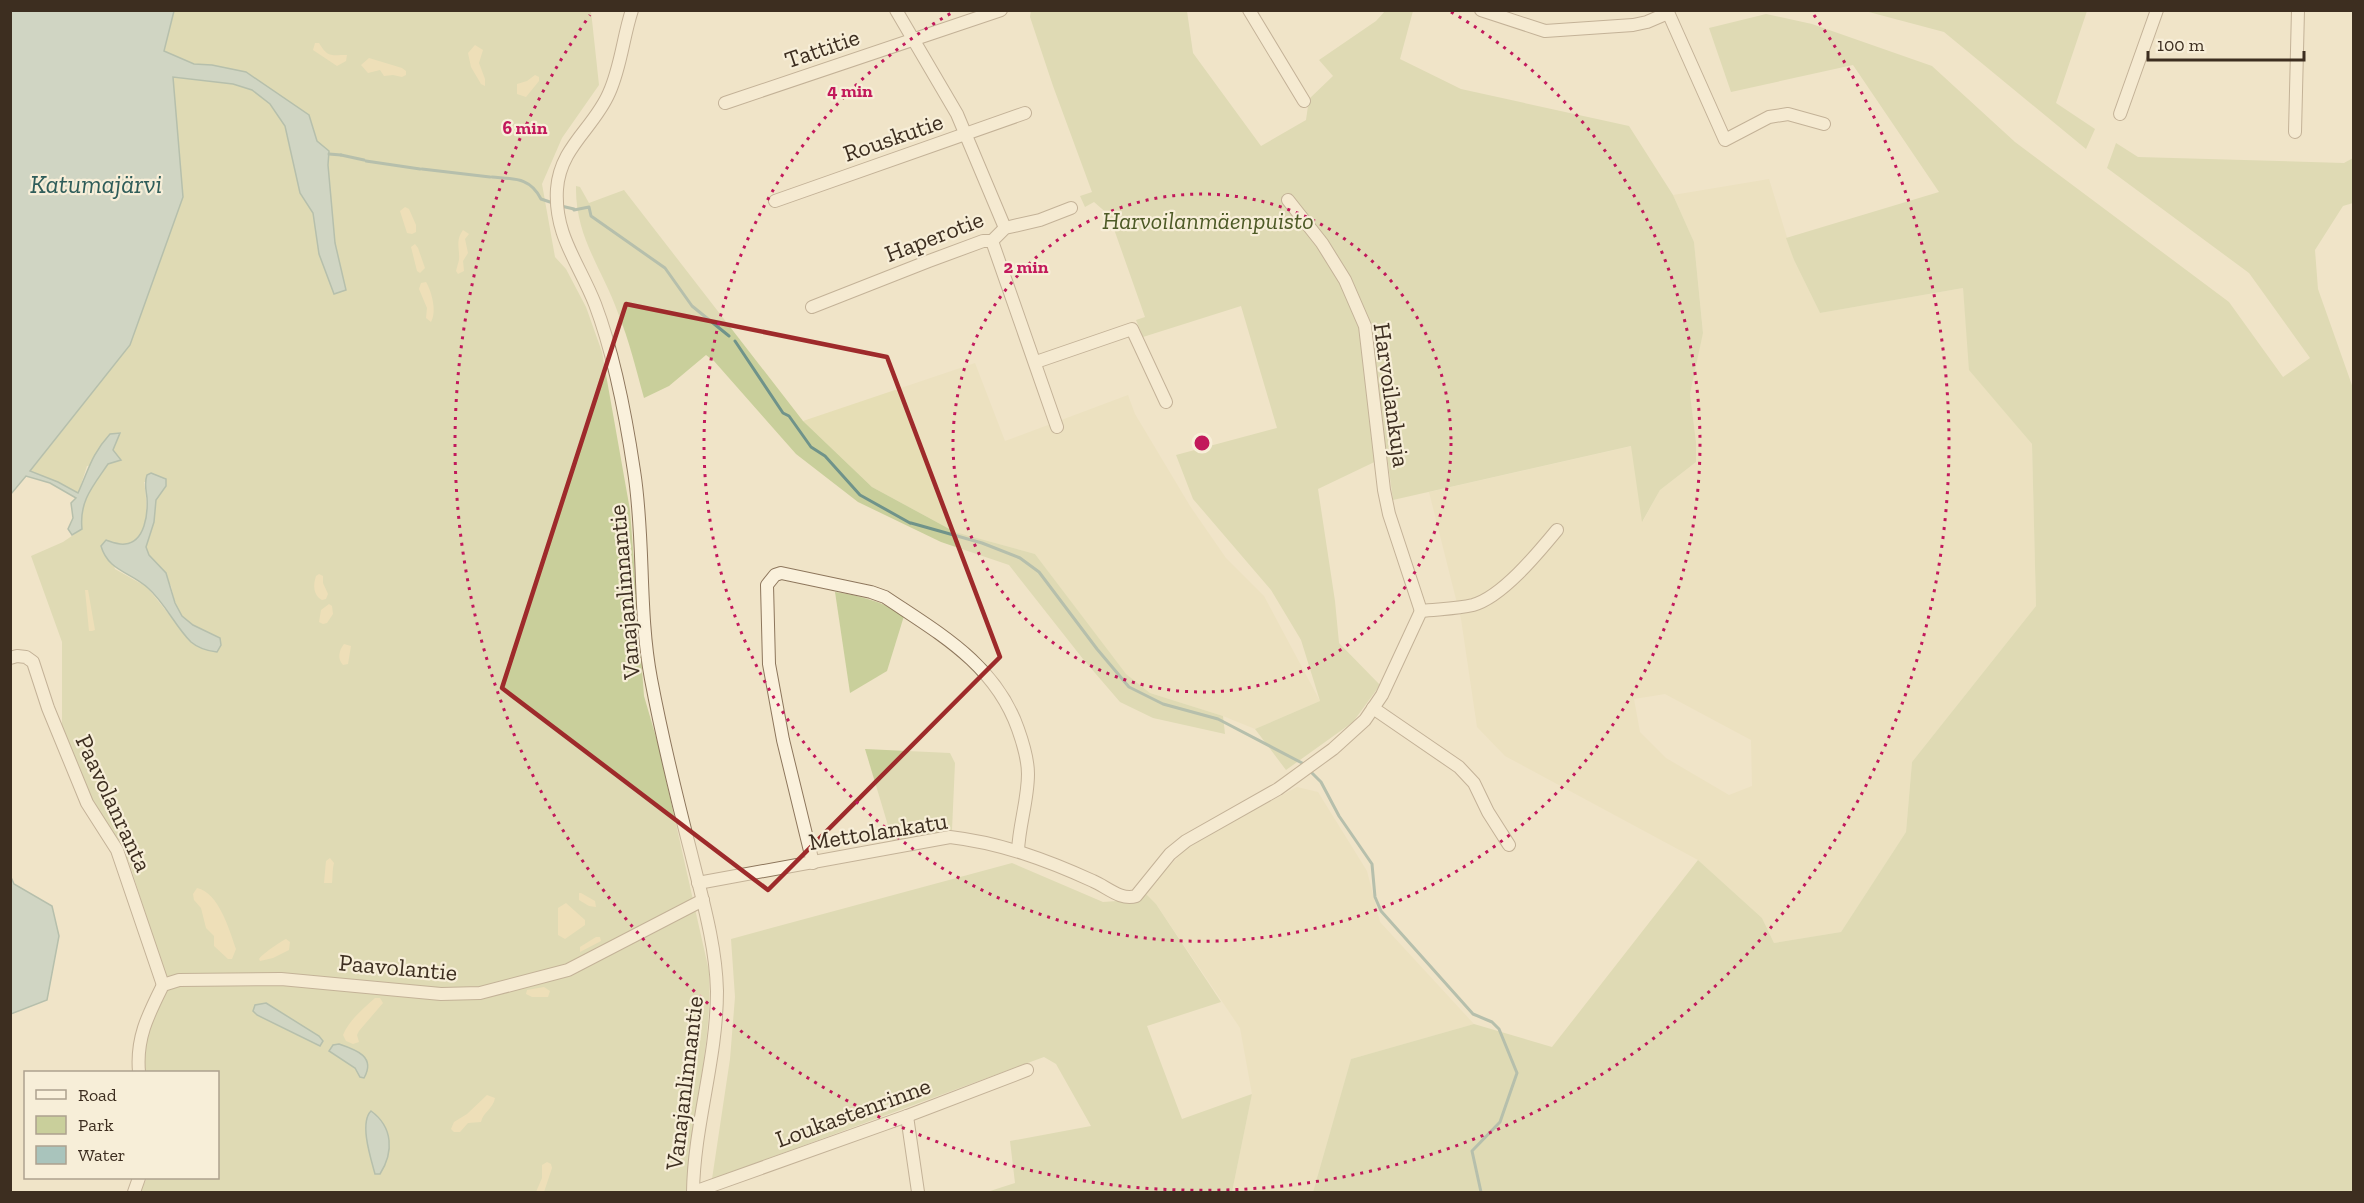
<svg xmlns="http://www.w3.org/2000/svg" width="2364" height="1203" font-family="'Zilla Slab',serif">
<rect width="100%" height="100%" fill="#f0e4c8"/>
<g fill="#e6deb5" fill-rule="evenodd">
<path d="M1769,179L1794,260L1820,313L1963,288L1970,370L2032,444L2036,606L1912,762L1906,832L1841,932L1774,943L1762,918L1698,860L1505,756L1477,727L1461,619L1429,492L1632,446L1643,521L1660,490L1696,462V442L1690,394L1703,332L1694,242L1673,195ZM1665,694L1751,740L1752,786L1729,795L1666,758L1640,732L1634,699Z"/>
<polygon points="975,363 1005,441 1128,395 1135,414 1190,506 1226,558 1264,596 1320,701 1255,729 1223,716 1150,693 1125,674 1035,554 955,532 872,487 803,421"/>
<polygon points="1297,787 1318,792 1367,871 1380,922 1474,1024 1351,1059 1313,1192 1232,1192 1252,1094 1240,1028 1156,904 1144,893 1189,845"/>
</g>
<g fill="#c9cf9b" fill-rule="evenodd">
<polygon points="1031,10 1187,11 1193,53 1261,146 1306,120 1309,99 1333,76 1319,60 1376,21 1385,11 1413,11 1400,59 1461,89 1629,126 1673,195 1694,242 1703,333 1690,394 1696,442 1696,462 1660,490 1642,522 1631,446 1393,500 1387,456 1318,489 1335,601 1339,643 1380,685 1353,722 1286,770 1255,729 1320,701 1301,640 1271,590 1193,499 1176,455 1277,428 1241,306 1143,337 1136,320 1145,317 1109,215 1094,202 1085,207 1080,196 1092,192 1053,86 1030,17"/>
<path d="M174,11H591L599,85L562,138L542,184L555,257L566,269L586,307L602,352L630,510L644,696L658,744L709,971C713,1046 690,1118 688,1192H140L147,1178H218V1072H144C144,1038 151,1017 169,988L129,862L86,792L62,730V642L31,556L63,542L82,529C79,501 93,486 108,464L87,466L78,494L58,482L30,472L130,345L183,197L173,77L233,84L252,90L270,104L285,126L300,193L313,213L319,254L346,290L335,243L328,165L329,152L317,141L309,115L212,65L194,64L164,51ZM144,482L166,486L156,500L154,522L146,547L149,555L171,586L175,603L182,616L193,625L220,638L192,643L147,587L115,569L106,541C112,542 119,545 125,544C152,541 147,500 144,482Z"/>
<polygon points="1865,11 2087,11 2056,103 2095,129 2086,149 1944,32"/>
<polygon points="1766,14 1812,24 1932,66 2015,142 2229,302 2283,377 2310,358 2249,273 2107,168 2116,143 2138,157 2344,163 2353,158 2353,203 2343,206 2315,250 2318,289 2354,391 2353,1192 1313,1192 1351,1059 1474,1024 1552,1047 1698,860 1762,918 1774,943 1841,932 1906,832 1912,762 2036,606 2032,444 1969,370 1963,288 1820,313 1794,260 1786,238 1939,192 1853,65 1731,92 1709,28"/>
<path d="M576,186L580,187L589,203L624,190L803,421L872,487L955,532L1035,554L1126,674L1150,693L1223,716L1225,734L1153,718L1120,702L1083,659L1009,565L941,542L858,502L796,454L714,361L706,355L669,386L644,398C636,369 629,340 618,313C602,268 575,237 576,186Z"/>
<path d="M835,592C861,596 882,601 904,616L887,671L850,693Z"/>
<polygon points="865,749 950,753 955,763 952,830 893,842"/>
<polygon points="1012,863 1103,902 1131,900 1144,892 1156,904 1221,1002 1147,1026 1182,1119 1252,1094 1232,1192 987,1192 1015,1183 1010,1141 1091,1126 1056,1064 1044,1057 712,1179 730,1059 735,997 731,939"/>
</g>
<g fill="#ecd9a5">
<path d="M315,43H319C328,58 331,55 347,55L346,61L337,66L313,50Z"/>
<polygon points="475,45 483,50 479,63 485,79 485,86 481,84 471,67 468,53"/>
<polygon points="369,58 402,68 406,71 406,75 402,77 393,75 384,76 380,70 368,73 361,65"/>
<polygon points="535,75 539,77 539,81 526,97 517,94 517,84 527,81"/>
<polygon points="405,207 409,209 416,225 416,232 412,234 407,233 400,211"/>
<path d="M463,230L469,234L465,239L468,253L463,261L464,271L458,274L456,271C457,267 458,264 459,260C460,249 455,241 463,230Z"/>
<polygon points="415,244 418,248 425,268 420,273 417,271 411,247"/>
<path d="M426,282C432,292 437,312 431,322L426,318L427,308L419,289L421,283Z"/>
<path d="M319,574L323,576V583L328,594L326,599L322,600C313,595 313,585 316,576Z"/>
<polygon points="85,590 88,590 95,630 92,631 89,631"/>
<polygon points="329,604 332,606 333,614 327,623 323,624 319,622 321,610"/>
<path d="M344,644L351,646L348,664L343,665C337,659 339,650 344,644Z"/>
<path d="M330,858L334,863C332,871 333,876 332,883H324L326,861Z"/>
<path d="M197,888C219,893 229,929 236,949L232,959H228L214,946V936L206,928L201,908L194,900L193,894Z"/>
<polygon points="579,893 581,893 595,901 596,907 589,906 579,900"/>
<polygon points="566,903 585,920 585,925 565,939 558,935 558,908"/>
<polygon points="596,937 600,937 601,941 580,952 580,947"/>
<path d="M286,939L290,942L289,950L273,958L260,961L259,959C261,955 281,941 286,939Z"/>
<polygon points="544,987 550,991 548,997 532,997 526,994 527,990"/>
<path d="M375,998H380L383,1003L359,1031L357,1035L359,1042L353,1044L346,1041L343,1035C350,1019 362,1010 375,998Z"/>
<path d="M487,1095L495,1098C493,1109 483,1112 481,1122L468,1123L460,1132H454L451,1129L454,1122L467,1114Z"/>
<polygon points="547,1162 551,1164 552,1168 544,1192 536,1192 542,1178 542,1165"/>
</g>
<g fill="#a9c4bc" stroke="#6f938a" stroke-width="1.5">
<path d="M11,10L174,11L164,51L194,64L212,65L246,72L309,115L317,141L329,151L328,165L335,243L346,290L334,294L319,254L313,213L300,193L285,126L270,104L252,90L233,84L173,77L183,197L130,345L30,471L58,482L78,493C89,469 91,455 110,434L120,433L113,450L121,460L108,464C93,486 79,501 82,529L72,535L68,529L73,518L71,503L76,498L50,483L26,476L11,494Z"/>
<path d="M151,473L166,479V486L156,500L154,522L146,547L149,555L166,573L175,603L182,616L193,625L220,638L221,645L217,652C208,651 198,648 191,642C175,626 165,603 148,588C131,572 108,571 101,546L106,540C112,542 119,545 125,544C145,542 148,514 147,498C146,489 144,483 147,475Z"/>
<polygon points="10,875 14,884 52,906 59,936 47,1000 11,1014"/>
<polygon points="266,1003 319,1036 323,1041 320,1046 257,1015 253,1011 255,1005"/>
<path d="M339,1044C357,1050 376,1057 364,1078L360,1077L355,1068L329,1051L333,1045Z"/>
<path d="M371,1111C393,1127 394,1152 380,1174H375C371,1159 359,1123 371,1111Z"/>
</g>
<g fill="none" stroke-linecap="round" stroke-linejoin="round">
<g stroke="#6f938a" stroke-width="3">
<polyline points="329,154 341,155"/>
<polyline points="341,155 364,160"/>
<polyline points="366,161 420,169"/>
<polyline points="422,169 490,177"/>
<path d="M492,177C514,179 530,177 541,199L553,203"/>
<polyline points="561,206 574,209"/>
<polyline points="574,210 589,207 591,216 665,268 692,306 729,336"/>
<polyline points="735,341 783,413 789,416 811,447 825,456 860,495 910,523"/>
<polyline points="911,523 982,543 1020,558 1039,572 1097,649 1129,687 1163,704 1218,719 1304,764"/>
<polyline points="1309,770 1321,782 1339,816 1372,864 1375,897 1381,911 1473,1014 1492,1022 1499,1029 1517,1073 1500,1122 1472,1151 1481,1192"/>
</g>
<defs>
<g id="minor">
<path d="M632,10C623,37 621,67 609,93C594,128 560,147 557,189C554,235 579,263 595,304C614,354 626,417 634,471C645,540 638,610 651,679C662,737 676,795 691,853C702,898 716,945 717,991C717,1059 694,1125 693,1192"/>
<polyline points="896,10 957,114 1005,228"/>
<polyline points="1249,10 1304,101"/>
<polyline points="1481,10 1545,31 1633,25 1647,22 1668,13"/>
<polyline points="1667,10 1725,140 1769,117 1788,114 1824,124"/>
<polyline points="725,103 1001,10"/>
<polyline points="2120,114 2157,10"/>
<polyline points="2295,132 2298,10"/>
<polyline points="1288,200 1322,243 1345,280 1365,326 1384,490 1389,514 1421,611"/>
<polyline points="775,201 1025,113"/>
<polyline points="992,241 1057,427"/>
<polyline points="812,307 929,261 983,241 992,241 1005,228 1040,220 1071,208"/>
<polyline points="1036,362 1132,329 1166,402"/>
<polyline points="10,658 17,656 26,657 33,662 48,708 87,803 117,850 163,985"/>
<polyline points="1373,708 1459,767 1474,783 1488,812 1509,845"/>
<path d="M813,863L783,740L769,664L767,585L775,575L781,573L871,592L885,597C940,634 995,664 1018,729C1023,743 1028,759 1028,774C1028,800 1019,825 1018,851"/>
<path d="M698,883L950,837C1001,843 1047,860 1093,881C1107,887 1121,901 1136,896L1170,854L1186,841L1278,789L1333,749L1365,720L1382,695L1421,611C1438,609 1457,609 1473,605C1502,597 1538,553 1557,530"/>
<path d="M139,1072C136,1038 148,1015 163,985L179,980L281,979L441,994L480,993L568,970L703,900"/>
<polyline points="907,1116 918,1192"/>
<polyline points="134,1192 139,1178"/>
<polyline points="694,1192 907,1116 1027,1070"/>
</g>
</defs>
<use href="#minor" stroke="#8d765c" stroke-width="14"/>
<use href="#minor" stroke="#faf1dc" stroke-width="12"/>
</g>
<path d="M0 0H2364V1203H0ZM626,304L887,357L1000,657L768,890L502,688Z" fill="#f0e4c8" fill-opacity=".55" fill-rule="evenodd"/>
<path fill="none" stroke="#9e2a2b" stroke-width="4.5" stroke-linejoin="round" d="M626,304L887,357L1000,657L768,890L502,688Z"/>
<g fill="none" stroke="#c2185b" stroke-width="3" stroke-dasharray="3 6">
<circle cx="1202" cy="443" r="249"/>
<path d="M1451 12A498 498 0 1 1 953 12"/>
<path d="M1814 15A747 747 0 1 1 590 15"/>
</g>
<g text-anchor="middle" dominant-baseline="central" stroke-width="4.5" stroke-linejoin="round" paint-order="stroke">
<g font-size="24" fill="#3d2e20" stroke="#f7eed8">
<text transform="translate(822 48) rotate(-19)">Tattitie</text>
<text transform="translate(893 137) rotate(-19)">Rouskutie</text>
<text transform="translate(934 236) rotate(-21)">Haperotie</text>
<text transform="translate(1392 395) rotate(82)">Harvoilankuja</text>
<text transform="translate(624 592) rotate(-95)">Vanajanlinnantie</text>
<text transform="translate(114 803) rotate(65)">Paavolanranta</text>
<text transform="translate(878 831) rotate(-9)">Mettolankatu</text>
<text transform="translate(398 967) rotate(5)">Paavolantie</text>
<text transform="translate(684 1083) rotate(-83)">Vanajanlinnantie</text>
<text transform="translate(853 1112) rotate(-20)">Loukastenrinne</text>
</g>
<g font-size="24" font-style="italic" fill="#4d5a26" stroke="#f7eed8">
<text x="1208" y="220">Harvoilanmäenpuisto</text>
</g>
<g font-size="26" font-style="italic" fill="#2f5d5a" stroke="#f7eed8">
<text x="96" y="184">Katumajärvi</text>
</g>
</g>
<circle cx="1202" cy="443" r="9" fill="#c2185b" stroke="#f7eed8" stroke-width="3"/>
<g font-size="18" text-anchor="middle" font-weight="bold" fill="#c2185b" stroke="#f7eed8" stroke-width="4.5" stroke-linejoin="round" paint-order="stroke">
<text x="850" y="97">4 min</text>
<text x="525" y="134">6 min</text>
<text x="1026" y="273">2 min</text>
</g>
<rect width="2364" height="1203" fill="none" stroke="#3d2e20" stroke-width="24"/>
<rect x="24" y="1071" width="195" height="108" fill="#f7eed8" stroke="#ada18e" stroke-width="1.5"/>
<rect x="36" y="1090" width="30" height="9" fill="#faf1dc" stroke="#ada18e" stroke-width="1.5"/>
<text x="78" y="1101" font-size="18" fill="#3d2e20">Road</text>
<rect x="36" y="1116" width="30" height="18" fill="#c9cf9b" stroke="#ada18e" stroke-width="1.5"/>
<text x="78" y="1131" font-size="18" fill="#3d2e20">Park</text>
<rect x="36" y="1146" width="30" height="18" fill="#a9c4bc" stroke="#ada18e" stroke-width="1.5"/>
<text x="78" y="1161" font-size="18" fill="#3d2e20">Water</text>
<path d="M2148 51v9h156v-9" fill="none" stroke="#3d2e20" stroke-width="3"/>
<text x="2157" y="51" font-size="18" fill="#3d2e20" stroke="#f7eed8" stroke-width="4.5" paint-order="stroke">100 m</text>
</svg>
